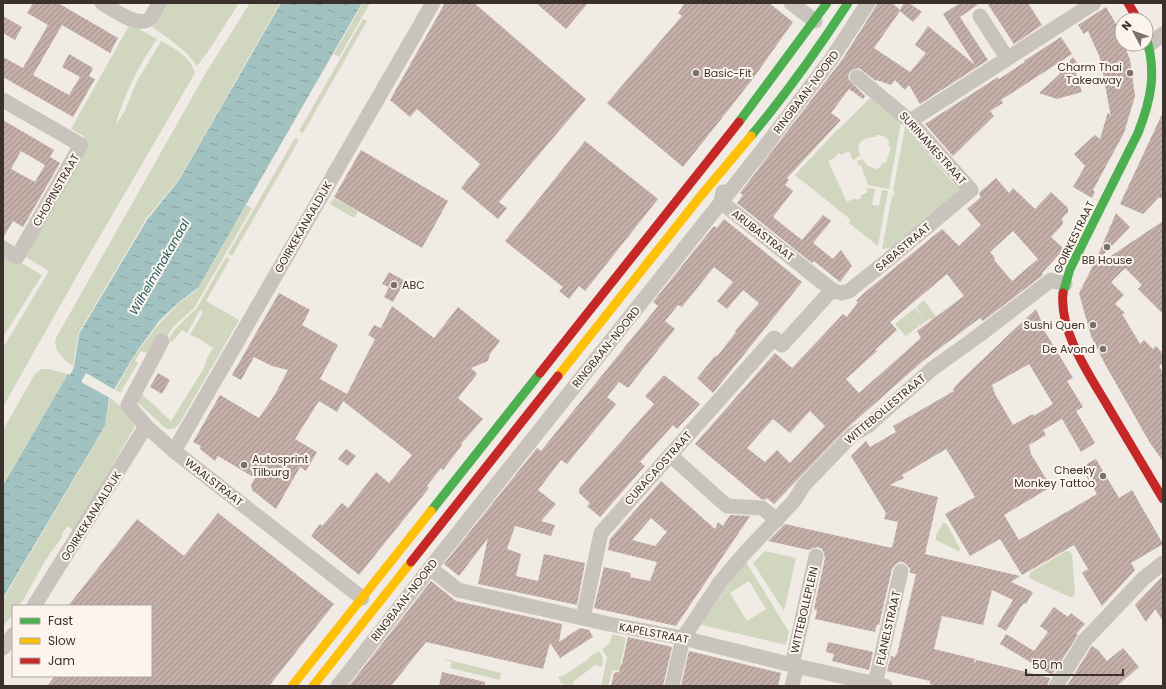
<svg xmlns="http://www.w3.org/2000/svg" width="1166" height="689" font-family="Poppins,sans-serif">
<defs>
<pattern id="water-ripples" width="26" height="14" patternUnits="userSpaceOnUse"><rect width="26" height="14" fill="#a1c2c1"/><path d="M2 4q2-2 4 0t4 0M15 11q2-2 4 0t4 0" fill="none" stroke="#849e9d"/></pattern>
<pattern id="building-hatch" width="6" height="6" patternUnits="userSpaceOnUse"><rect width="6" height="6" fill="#c3afa7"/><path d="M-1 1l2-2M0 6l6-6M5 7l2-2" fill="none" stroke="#a08f88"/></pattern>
</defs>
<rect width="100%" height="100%" fill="#f0ebe5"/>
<g fill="#d1d6bf" fill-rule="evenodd">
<path d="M167,3H239L211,47L197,66C186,49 169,39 152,27Z"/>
<path d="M250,3H280L179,179L146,219L78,334L73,366C64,360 52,350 56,338L207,71Z"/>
<polygon points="363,3 370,3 339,57 334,54"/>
<polygon points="363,19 367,21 303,133 299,131"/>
<path d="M130,24L157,39C139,65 124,94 116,124L125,111L136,83L161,41C174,48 191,57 195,73L75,279L3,407V348L49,271L21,254L85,143L84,136L71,129Z"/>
<path d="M872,96L901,123L889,189L868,185L861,165L859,166L857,161L862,159L868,166L876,169L879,168L884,162L886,163L891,147L889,146L888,144L890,143C887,137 882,135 876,135V137C868,137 861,139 858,147L860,156L853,160L849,151L841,155L840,153L835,156L836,157L828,161L847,202L855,198L856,200L861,198L860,196L868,192L866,188L875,189L872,205L879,206L882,190L888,191L878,246L849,223L850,219L795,175L837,130H838Z"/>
<polygon points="905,127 953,183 955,180 960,188 960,191 891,248 882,249 892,196 894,196 895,191 893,191"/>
<polygon points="295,138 299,140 232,256 228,254"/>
<polygon points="334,198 358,211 354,218 330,204"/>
<polygon points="246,205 252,208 194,308 173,327 167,336 163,333 150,354 141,351 135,361 138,363 120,393 115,390 135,355 157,326 179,303 197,290"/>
<polygon points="3,252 42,275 3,337"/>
<path d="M226,257L230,259L206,301L239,320L179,424C174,430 168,431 163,426L136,401L141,393L171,421L204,368L207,358L213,348L198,338L190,335L203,312L200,310L187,333L182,330L172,342L168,340L175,329L197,308Z"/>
<polygon points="924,300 936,317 931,320 930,318 920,326 912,316 919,326 906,336 895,324 915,308 924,318 916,307"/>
<polygon points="42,369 48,369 68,374 3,484 3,430 35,374"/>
<path d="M110,398C117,403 134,418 135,426L74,531L67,526L61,536L62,537L45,561L23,600L18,606H13V614L3,627V600L105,427Z"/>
<polygon points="943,523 946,523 960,548 960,550 958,551 936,540 936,535"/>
<polygon points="765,551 796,558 784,611 753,563"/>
<polygon points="1066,551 1069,551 1072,554 1075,593 1073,597 1070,597 1031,579 1029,576 1031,572"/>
<path d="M746,562L789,632L786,645L702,625V623L732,579ZM749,581L766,609L747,621L730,593Z"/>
<polygon points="612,634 626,638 619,671 613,670 608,686 601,686 607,657 602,649 610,643"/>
<polygon points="599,651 603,658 602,667 595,665 574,681 572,686 562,684 558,677 560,676 561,677 589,659 589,657"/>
<polygon points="445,659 501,673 500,680 450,668 452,662 445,660"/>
</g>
<polygon fill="url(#water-ripples)" points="281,3 362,3 198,288 179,302 159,321 135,354 109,398 105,426 3,598 3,485 68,374 70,375 74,367 79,334 147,220 179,180"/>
<polygon fill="#f0ebe5" points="86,373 115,390 110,398 81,382"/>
<g fill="url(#building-hatch)" fill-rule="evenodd">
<polygon points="33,3 58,3 118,38 110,53 62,25 48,49 33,75 69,95 80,77 62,67 69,54 93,68 89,76 95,79 73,117 3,77 3,57 23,68 48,25 27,13"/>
<polygon points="445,3 474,3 586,99 499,202 507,208 498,219 461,188 480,164 417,109 410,117 390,100"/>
<polygon points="536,3 588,3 566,29"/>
<polygon points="685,3 769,3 793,22 752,80 683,167 607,103 682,16 678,13"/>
<polygon points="878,3 892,3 900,10 904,3 909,3 922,12 913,22 900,11 874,48 910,72 926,53 915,45 928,26 975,65 943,14 960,3 980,3 960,17 988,60 920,104 909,85 905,90 895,80 891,85 877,80 876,81 859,68 854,69 850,72 848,76 849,80 865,96 863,99 849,89 831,113 841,120 787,178 789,180 785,185 793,191 773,217 802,240 823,215 831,221 813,243 833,259 841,250 852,266 840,282 814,261 812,263 737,203 743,195 740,193 842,60"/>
<polygon points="987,3 1028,3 1042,25 1014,44"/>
<polygon points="1106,7 1119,29 1122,37 1122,44 1124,44 1130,60 1135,96 1124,133 1093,190 1095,192 1092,198 1073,187 1085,166 1074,154 1095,135 1100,139 1108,112 1111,117 1100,58 1088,31 1084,34 1078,25"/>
<polygon points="3,16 22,27 15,40 3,33"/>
<polygon points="1061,37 1072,54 1001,100 1003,103 990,111 994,116 953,156 925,124 998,77 999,79 1017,67 1025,62 1024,61"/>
<polygon points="1073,57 1082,70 1076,74 1082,92 1057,99 1039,93 1060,74 1059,72"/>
<polygon points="1163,112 1163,199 1159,197 1143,214 1120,204"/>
<path d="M3,120L54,150L50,157L60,163L23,227L13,221L3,238ZM21,151L45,165L35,182L11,169Z"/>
<polygon points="585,141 658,199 585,291 579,286 569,299 559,291 563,287 505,241"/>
<polygon points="361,150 448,201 422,248 334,197"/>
<path d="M996,178L1009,193L1013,188L1035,209L1051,192L1068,208V212L1062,218L1063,224L1051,237L1064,249L1042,273L1043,275L983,321L980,318L924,360L846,429L774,504L767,498L765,500L761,499L695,444L775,353L792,368L843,314L847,317L858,302L856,301L864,293L942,229L959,246L981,225L967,209L981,197L979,194L980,192ZM1013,231L1038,259L1012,281L994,260L995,258L990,252ZM947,274L964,296L917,331L921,338L859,393L846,379L877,351L875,350L897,330L890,322ZM810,411L825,426L790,463L777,450L765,462L747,448L773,419L790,433Z"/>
<polygon points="1116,213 1130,227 1102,256 1105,260 1163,221 1163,314 1138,289 1142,285 1125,268 1111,282 1124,295 1115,304 1125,313 1122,314 1140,344 1144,340 1153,349 1156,346 1163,354 1163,363 1159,366 1163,373 1163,461 1150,443 1106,366 1091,336 1079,293 1096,260"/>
<polygon points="724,219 802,282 713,393 697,378 715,356 716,357 719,354 736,332 735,331 759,303 743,290 727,309 717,301 733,282 714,267 682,307 678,305 665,321 675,329 661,346 628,388 619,382 607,397 616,404 567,464 561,460 538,490 556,504 541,521 555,525 551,536 515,526 507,549 521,554 516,576 538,581 544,554 585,563 577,605 478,584 488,538 459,576 444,564 537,448 541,451 658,306 653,302 714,226 717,228"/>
<polygon points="389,272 405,281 393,302 384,297 389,287 382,284"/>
<polygon points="279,293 310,310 302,325 338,345 320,379 347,394 375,339 368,335 374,325 381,328 392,306 434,338 458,307 500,341 490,354 488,361 471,368 477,374 458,398 483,419 461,444 462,445 443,470 441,468 427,486 429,488 359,575 311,536 320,524 322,526 342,503 348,508 376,472 389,483 412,455 402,447 343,401 337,412 319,401 295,439 317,452 306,471 300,467 276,509 252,490 251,485 255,478 218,456 215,461 200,449 201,446 193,442 220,395 259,418 274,396 288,370 272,366 254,357 241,380 232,375"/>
<path d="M1036,309L1045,329L1044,330L1073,378L1067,381L1083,407L1076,411L1095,443L1081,452L1062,419L1043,430L1046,435L1029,445L1031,454L1051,487L1004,515L1019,540L1097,494L1081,467L1096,459L1119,498L1132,490L1163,544L1131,563L1135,570L1102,606L1082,573L1088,569L1074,545L1022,575L1000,539L970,556L945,514L975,497L961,473L946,449L902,475L904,478L890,485L938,497L925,554L1020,576L1011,582L1033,592L1026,604L1024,603L1020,608L1006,631L997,626L1013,600L992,590L983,625L942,616L934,649L975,659L974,664L977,660L1050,678L1047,686H937L930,684V681L887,671L891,656L895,657L896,654H897L916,574L910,573V569L907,565L903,562H899L895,565L892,569L879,625L877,624L875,632L815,619L817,610L814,609L825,558L824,553L822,549L818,547L813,548L809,550L768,541L785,524L892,548L898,522L884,519L886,513L851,456L866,441L870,447L896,432L893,426L954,391L953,389L962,379ZM1029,364L1053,404L1034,416L1033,414L1013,425L995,394L992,385Z"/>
<polygon points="158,373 170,380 162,394 150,387"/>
<polygon points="664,375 700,404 677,429 673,425 640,462 645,466 600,517 587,506 590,503 579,493 579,489 654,404 645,396"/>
<polygon points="346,449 356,456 348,466 338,459"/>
<path d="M661,481L715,529L718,522L723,526L730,515L750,516L676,626L594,608L604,567L631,573L630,577L650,581L657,562L608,550L610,539ZM651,518L667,532L655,546L632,540Z"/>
<polygon points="218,513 334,604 269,686 47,686 55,676 151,676 151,606 68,606 137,519 184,556"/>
<polygon points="1163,576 1163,621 1155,609 1146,622 1135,605"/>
<polygon points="431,581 456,601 562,624 559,642 580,628 589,630 593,637 560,658 550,643 543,669 426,642 391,686 349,686"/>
<polygon points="1054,607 1068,617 1071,613 1085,624 1076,634 1078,635 1052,675 1000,644 1006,634 1034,651 1048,632 1040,626"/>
<polygon points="628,637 672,647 663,686 611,686 614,673 619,672 621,664 622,664"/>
<polygon points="828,642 873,652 869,670 832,661 834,654 826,652"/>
<polygon points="1092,646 1098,650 1107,661 1123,648 1139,667 1117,686 1067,686"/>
<polygon points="689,651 781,673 778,686 681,686"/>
<polygon points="442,672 485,682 485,686 439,686"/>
</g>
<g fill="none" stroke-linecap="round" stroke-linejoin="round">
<g stroke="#c9c3be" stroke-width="15">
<path d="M102,3C112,9 138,28 149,19C153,16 156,8 159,3"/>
<polyline points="791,3 815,21"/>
<polyline points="980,16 1007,58"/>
<polyline points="1149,45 1163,34"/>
<polyline points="3,100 81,145 17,257 3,248"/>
<polyline points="910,121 1094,3"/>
<polyline points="723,192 721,202 832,290 841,293 849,291 889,259 971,190 910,121 857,77"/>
<polyline points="162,341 128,405 146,426 174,451 362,598"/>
<polyline points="174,451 433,3"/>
<polyline points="670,455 727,506 762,508 777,520"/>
<polyline points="430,568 458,590 609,624 683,638 792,665 885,686"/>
<polyline points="34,606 146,426"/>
<polyline points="583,618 601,533 774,338 782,345 832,290"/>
<polyline points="3,648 13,635"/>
<polyline points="792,665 816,556"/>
<polyline points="875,684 901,571"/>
<polyline points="338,686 430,568 761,152 832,58 868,3"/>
<polyline points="672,686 683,638 721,581 744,554 794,501 804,485 852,435 869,425 932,369 978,336 1051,280 1065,284"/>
<polyline points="792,686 797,666"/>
<polyline points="1056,686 1085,640 1144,578 1163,563"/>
</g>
<g stroke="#4caf50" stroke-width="9">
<polyline points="739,122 827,3"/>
<path d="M751,136C786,94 818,49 848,3"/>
<path d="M1063,293L1070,269L1138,133C1151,100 1157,72 1146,37"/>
<polyline points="431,511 540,373"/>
</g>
<g stroke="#ffc107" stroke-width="9">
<polyline points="558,376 699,198 751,136"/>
<polyline points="292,686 431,511"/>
<polyline points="313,686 411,562"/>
</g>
<g stroke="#c62828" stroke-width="9">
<polyline points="1128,3 1138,20"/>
<path d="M1063,293C1059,333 1091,377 1110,410C1128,440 1145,469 1163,499"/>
<polyline points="540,373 739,122"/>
<polyline points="411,562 558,376"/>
</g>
</g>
<g fill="#7a716c" stroke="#fbf5ee" stroke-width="1.5">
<circle cx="696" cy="73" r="4"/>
<circle cx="1130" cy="73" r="4"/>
<circle cx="1107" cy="247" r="4"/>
<circle cx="394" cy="285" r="4"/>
<circle cx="1093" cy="325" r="4"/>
<circle cx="1103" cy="349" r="4"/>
<circle cx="244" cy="465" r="4"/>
<circle cx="1103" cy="476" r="4"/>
</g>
<g text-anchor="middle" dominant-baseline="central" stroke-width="4" stroke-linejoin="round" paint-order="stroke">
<g font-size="11" fill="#3b302b" stroke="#fbf5ee" text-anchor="end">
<text x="1122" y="67">Charm Thai<tspan x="1122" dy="13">Takeaway</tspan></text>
<text x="704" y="73" text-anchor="start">Basic-Fit</text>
<text x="1107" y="260" text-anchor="middle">BB House</text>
<text x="402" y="285" text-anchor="start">ABC</text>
<text x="1085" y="325">Sushi Quen</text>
<text x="1095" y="349">De Avond</text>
<text x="252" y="459" text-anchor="start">Autosprint<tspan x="252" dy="13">Tilburg</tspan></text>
<text x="1095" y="470">Cheeky<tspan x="1095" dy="13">Monkey Tattoo</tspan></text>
</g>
<g font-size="11" fill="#3b302b" stroke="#fbf5ee">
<text transform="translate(806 92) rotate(-53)">RINGBAAN-NOORD</text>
<text transform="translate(933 148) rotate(48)">SURINAMESTRAAT</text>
<text transform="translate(56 190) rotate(-60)">CHOPINSTRAAT</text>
<text transform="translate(303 227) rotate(-60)">GOIRKEKANAALDIJK</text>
<text transform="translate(763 235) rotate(38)">ARUBASTRAAT</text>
<text transform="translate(1074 237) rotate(-64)">GOIRKESTRAAT</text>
<text transform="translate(903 247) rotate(-40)">SABASTRAAT</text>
<text transform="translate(606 347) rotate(-51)">RINGBAAN-NOORD</text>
<text transform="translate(885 409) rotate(-40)">WITTEBOLLESTRAAT</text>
<text transform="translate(658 468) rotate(-48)">CURACAOSTRAAT</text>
<text transform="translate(214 482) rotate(38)">WAALSTRAAT</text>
<text transform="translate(91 516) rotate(-58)">GOIRKEKANAALDIJK</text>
<text transform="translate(404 600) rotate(-52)">RINGBAAN-NOORD</text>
<text transform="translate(804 610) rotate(-77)">WITTEBOLLEPLEIN</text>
<text transform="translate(888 628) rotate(-77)">FLANELSTRAAT</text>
<text transform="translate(654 633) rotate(11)">KAPELSTRAAT</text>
</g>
<g font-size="12" font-style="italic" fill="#1f5a5e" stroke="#fbf5ee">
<text transform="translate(159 267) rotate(-60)">Wilhelminakanaal</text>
</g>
</g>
<rect width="1166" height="689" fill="none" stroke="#3b302b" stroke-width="8"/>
<rect x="12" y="605" width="140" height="72" fill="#fbf5ee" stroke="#aea6a0"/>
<rect x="20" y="618" width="20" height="6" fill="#4caf50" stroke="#aea6a0"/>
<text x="48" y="625" font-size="12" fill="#3b302b">Fast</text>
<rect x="20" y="638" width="20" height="6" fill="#ffc107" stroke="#aea6a0"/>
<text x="48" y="645" font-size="12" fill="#3b302b">Slow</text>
<rect x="20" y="658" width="20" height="6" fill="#c62828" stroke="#aea6a0"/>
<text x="48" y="665" font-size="12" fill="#3b302b">Jam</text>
<g transform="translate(1134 32) rotate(311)"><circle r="19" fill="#fbf5ee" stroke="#aea6a0"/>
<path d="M0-3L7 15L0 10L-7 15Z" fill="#7a716c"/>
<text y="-6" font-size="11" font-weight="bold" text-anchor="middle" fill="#3b302b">N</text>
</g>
<path d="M1026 669v6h97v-6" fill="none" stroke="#3b302b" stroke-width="2"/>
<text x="1032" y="669" font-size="12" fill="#3b302b" stroke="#fbf5ee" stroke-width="3" paint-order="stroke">50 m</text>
</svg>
